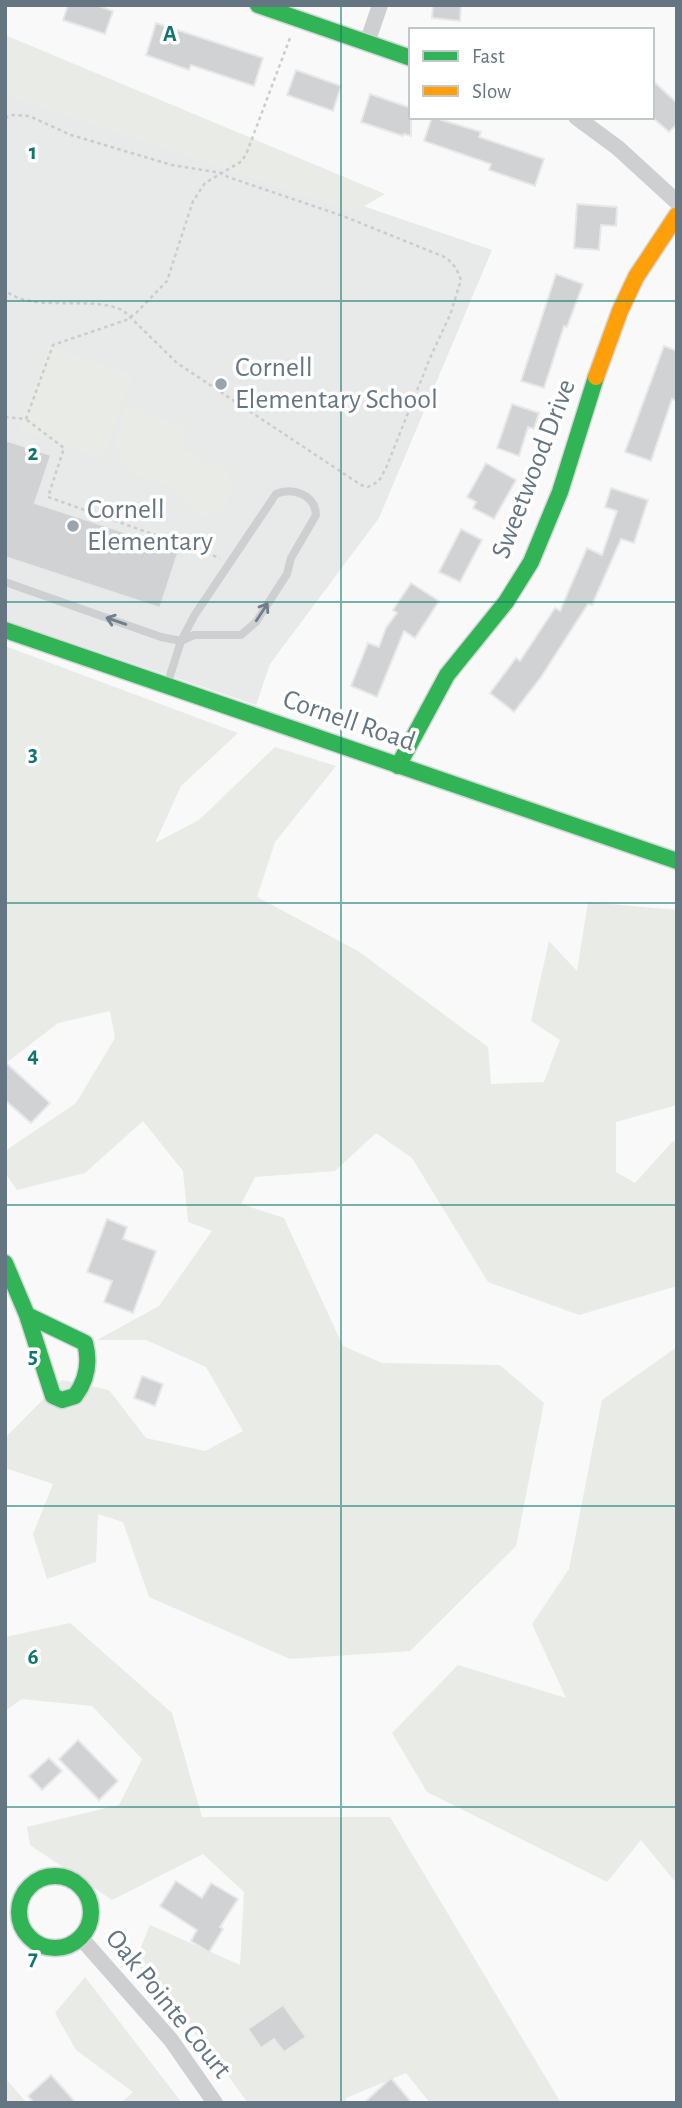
<svg xmlns="http://www.w3.org/2000/svg" width="682" height="2108" font-family="'Alegreya Sans',sans-serif">
<rect width="100%" height="100%" fill="#f9f9f9"/>
<polygon fill="#e8e9e9" points="5,84 492,250 379,518 270,664 256,705 5,620"/>
<g fill="#e8ebe6">
<polygon points="5,35 385,194 354,212 5,95"/>
<polygon points="48,346 133,375 103,459 19,429"/>
<polygon points="125,407 140,407 143,414 149,414 182,425 185,430 183,449 213,466 220,463 236,484 222,509 204,520 178,490 145,479 124,467 115,444"/>
<polygon points="5,646 238,733 181,786 155,843 199,820 275,747 336,766 275,842 257,897 358,951 488,1047 491,1084 544,1082 560,1040 531,1021 549,941 577,971 588,902 677,910 677,1105 616,1122 616,1172 635,1183 673,1141 677,1142 677,1286 579,1315 488,1282 412,1158 376,1133 335,1171 255,1177 241,1204 284,1218 343,1346 382,1363 500,1365 544,1403 516,1546 410,1651 290,1659 149,1597 123,1522 98,1514 96,1562 47,1579 33,1534 53,1484 5,1468 5,1438 62,1380 109,1390 146,1438 205,1451 243,1431 206,1367 146,1340 97,1340 159,1306 212,1231 188,1222 183,1171 143,1121 85,1173 17,1190 5,1173 5,1151 76,1103 115,1038 110,1011 58,1023 5,1064"/>
<polygon points="677,1347 677,1884 641,1840 607,1882 427,1792 392,1733 458,1665 566,1698 532,1624 569,1569 602,1400"/>
<polygon points="70,1623 172,1713 202,1817 390,1817 561,2103 430,2103 406,2073 346,2098 346,2103 248,2103 212,2054 135,1962 150,1925 240,1965 244,1892 203,1854 112,1900 30,1845 27,1827 119,1805 142,1759 92,1706 22,1699 5,1711 5,1637"/>
<polygon points="85,1977 182,2103 121,2103 133,2092 76,2050 55,2013"/>
<polygon points="5,2078 27,2103 5,2103"/>
</g>
<g fill="#d0d2d3" stroke="#e8e8e8" stroke-width="2">
<polygon points="68,5 96,5 113,11 105,34 63,20"/>
<polygon points="433,5 461,5 460,21 432,18"/>
<polygon points="156,23 263,58 254,86 191,65 189,70 146,55"/>
<polygon points="296,70 341,86 333,111 287,95"/>
<polygon points="652,80 677,103 677,124 669,132 652,117"/>
<polygon points="370,94 411,108 411,136 404,134 403,136 361,122"/>
<polygon points="432,117 481,132 479,137 544,159 535,186 489,170 491,164 424,141"/>
<polygon points="577,204 617,207 616,226 601,225 599,250 574,248"/>
<polygon points="556,274 583,284 567,327 564,326 544,388 521,381"/>
<polygon points="664,346 677,351 677,401 672,399 651,461 625,452"/>
<polygon points="512,404 539,413 534,429 528,427 519,456 497,448"/>
<polygon points="5,440 51,455 35,503 179,550 160,608 5,557"/>
<polygon points="486,463 516,480 494,519 473,508 476,502 467,497"/>
<polygon points="611,488 648,500 634,543 621,539 592,605 588,604 541,677 514,712 490,693 516,658 520,661 555,608 560,611 587,548 602,555 617,511 605,507"/>
<polygon points="461,529 482,540 460,582 439,572"/>
<polygon points="411,583 439,601 415,638 404,631 377,697 351,686 368,643 379,647 386,628 397,613 393,610"/>
<polygon points="5,1062 50,1103 31,1123 5,1100"/>
<polygon points="107,1219 127,1227 123,1239 156,1251 133,1313 104,1302 112,1281 87,1272"/>
<polygon points="142,1376 163,1384 155,1406 134,1398"/>
<polygon points="78,1740 118,1781 99,1800 59,1759"/>
<polygon points="49,1758 62,1771 42,1790 29,1776"/>
<polygon points="176,1881 202,1898 211,1883 238,1899 220,1927 223,1929 209,1952 191,1941 197,1930 160,1906"/>
<polygon points="283,2005 306,2037 284,2052 274,2039 261,2048 248,2029"/>
<polygon points="51,2075 76,2103 34,2103 28,2096"/>
<polygon points="391,2078 412,2103 364,2103"/>
</g>
<g fill="none" stroke-linecap="round" stroke-linejoin="round">
<defs>
<g id="fast">
<polyline points="258,5 411,58"/>
<polyline points="5,630 677,861"/>
<polyline points="398,766 447,675 506,602 531,562 560,492 596,377"/>
<path d="M5,1263L27,1315L53,1396L62,1400L75,1396C87,1380 90,1362 85,1343L27,1315"/>
<circle cx="55" cy="1912" r="36"/>
</g>
<polyline id="slow" points="596,377 620,311 636,277 677,215"/>
</defs>
<use href="#fast" stroke="#d5d6d7" stroke-width="19"/>
<use href="#slow" stroke="#d5d6d7" stroke-width="19"/>
<g stroke="#cbcccd" stroke-width="2.5" stroke-dasharray="3.5 3.5" stroke-linecap="butt">
<path d="M5,118L13,115L29,116L71,135L172,165L221,173L228,177L343,216L447,258L456,268L461,280L450,315L430,358L386,468L379,481L368,487L361,485L177,363L124,311C92,294 31,314 5,290"/>
<polyline points="5,417 26,419 53,345 126,320 136,313 167,281 193,201 205,183 242,161 247,152 290,38"/>
<polyline points="27,420 64,448 48,497 220,558"/>
</g>
<path stroke="#cecfd0" stroke-width="8" d="M5,582L161,637L181,641L194,635H241L256,622L287,574L291,558L316,515C315,494 292,487 276,494L194,616L181,641L168,682"/>
<g stroke="#cecfd0" stroke-width="16">
<polyline points="367,43 380,5"/>
<polyline points="576,117 618,148 677,202"/>
<polyline points="81,1938 171,2040 215,2103"/>
</g>
<use href="#fast" stroke="#30b455" stroke-width="16"/>
<use href="#slow" stroke="#ff9f0a" stroke-width="16"/>
</g>
<defs><path id="oneway-shaft" d="M-6 0H5M1.5-3L5.5 0L1.5 3" fill="none" stroke-width="1.6" stroke-linecap="round" stroke-linejoin="round" transform="scale(1.75)"/></defs>
<g stroke="#707f8b">
<use href="#oneway-shaft" transform="translate(262 612) rotate(-57)"/>
<use href="#oneway-shaft" transform="translate(116 621) rotate(-161)"/>
</g>
<path fill="none" stroke="#0f766e" stroke-width="2" stroke-opacity="0.55" d="M341,5V2103M5,301H677M5,602H677M5,903H677M5,1205H677M5,1506H677M5,1807H677"/>
<g fill="#99a4ac" stroke="#fff" stroke-width="2.5">
<circle cx="221" cy="384" r="7"/>
<circle cx="73" cy="526" r="7"/>
</g>
<g text-anchor="middle" dominant-baseline="central" stroke-width="7" stroke-linejoin="round" paint-order="stroke">
<g font-size="28" fill="#657683" stroke="#fff" text-anchor="start">
<text x="235" y="368">Cornell<tspan x="235" dy="32">Elementary School</tspan></text>
<text x="87" y="510">Cornell<tspan x="87" dy="32">Elementary</tspan></text>
</g>
<g font-size="28" fill="#657683" stroke="#fff">
<text transform="translate(534 469) rotate(-69)">Sweetwood Drive</text>
<text transform="translate(349 721) rotate(19)">Cornell Road</text>
<text transform="translate(168 2004) rotate(51)">Oak Pointe Court</text>
</g>
</g>
<g font-size="23" text-anchor="middle" font-weight="bold" fill="#0f766e" stroke="#fff" stroke-width="7" stroke-linejoin="round" paint-order="stroke">
<text x="170" y="41">A</text>
<text x="33" y="159">1</text>
<text x="33" y="460">2</text>
<text x="33" y="761">3</text>
<text x="33" y="1062">4</text>
<text x="33" y="1363">5</text>
<text x="33" y="1664">6</text>
<text x="33" y="1965">7</text>
</g>
<rect width="682" height="2108" fill="none" stroke="#657683" stroke-width="14"/>
<rect x="409" y="28" width="245" height="91" fill="#ffffff" stroke="#c1c8cd" stroke-width="2"/>
<rect x="423" y="51" width="35" height="10" fill="#30b455" stroke="#c1c8cd" stroke-width="2"/>
<text x="472" y="63" font-size="21" fill="#657683">Fast</text>
<rect x="423" y="86" width="35" height="10" fill="#ff9f0a" stroke="#c1c8cd" stroke-width="2"/>
<text x="472" y="98" font-size="21" fill="#657683">Slow</text>
</svg>
